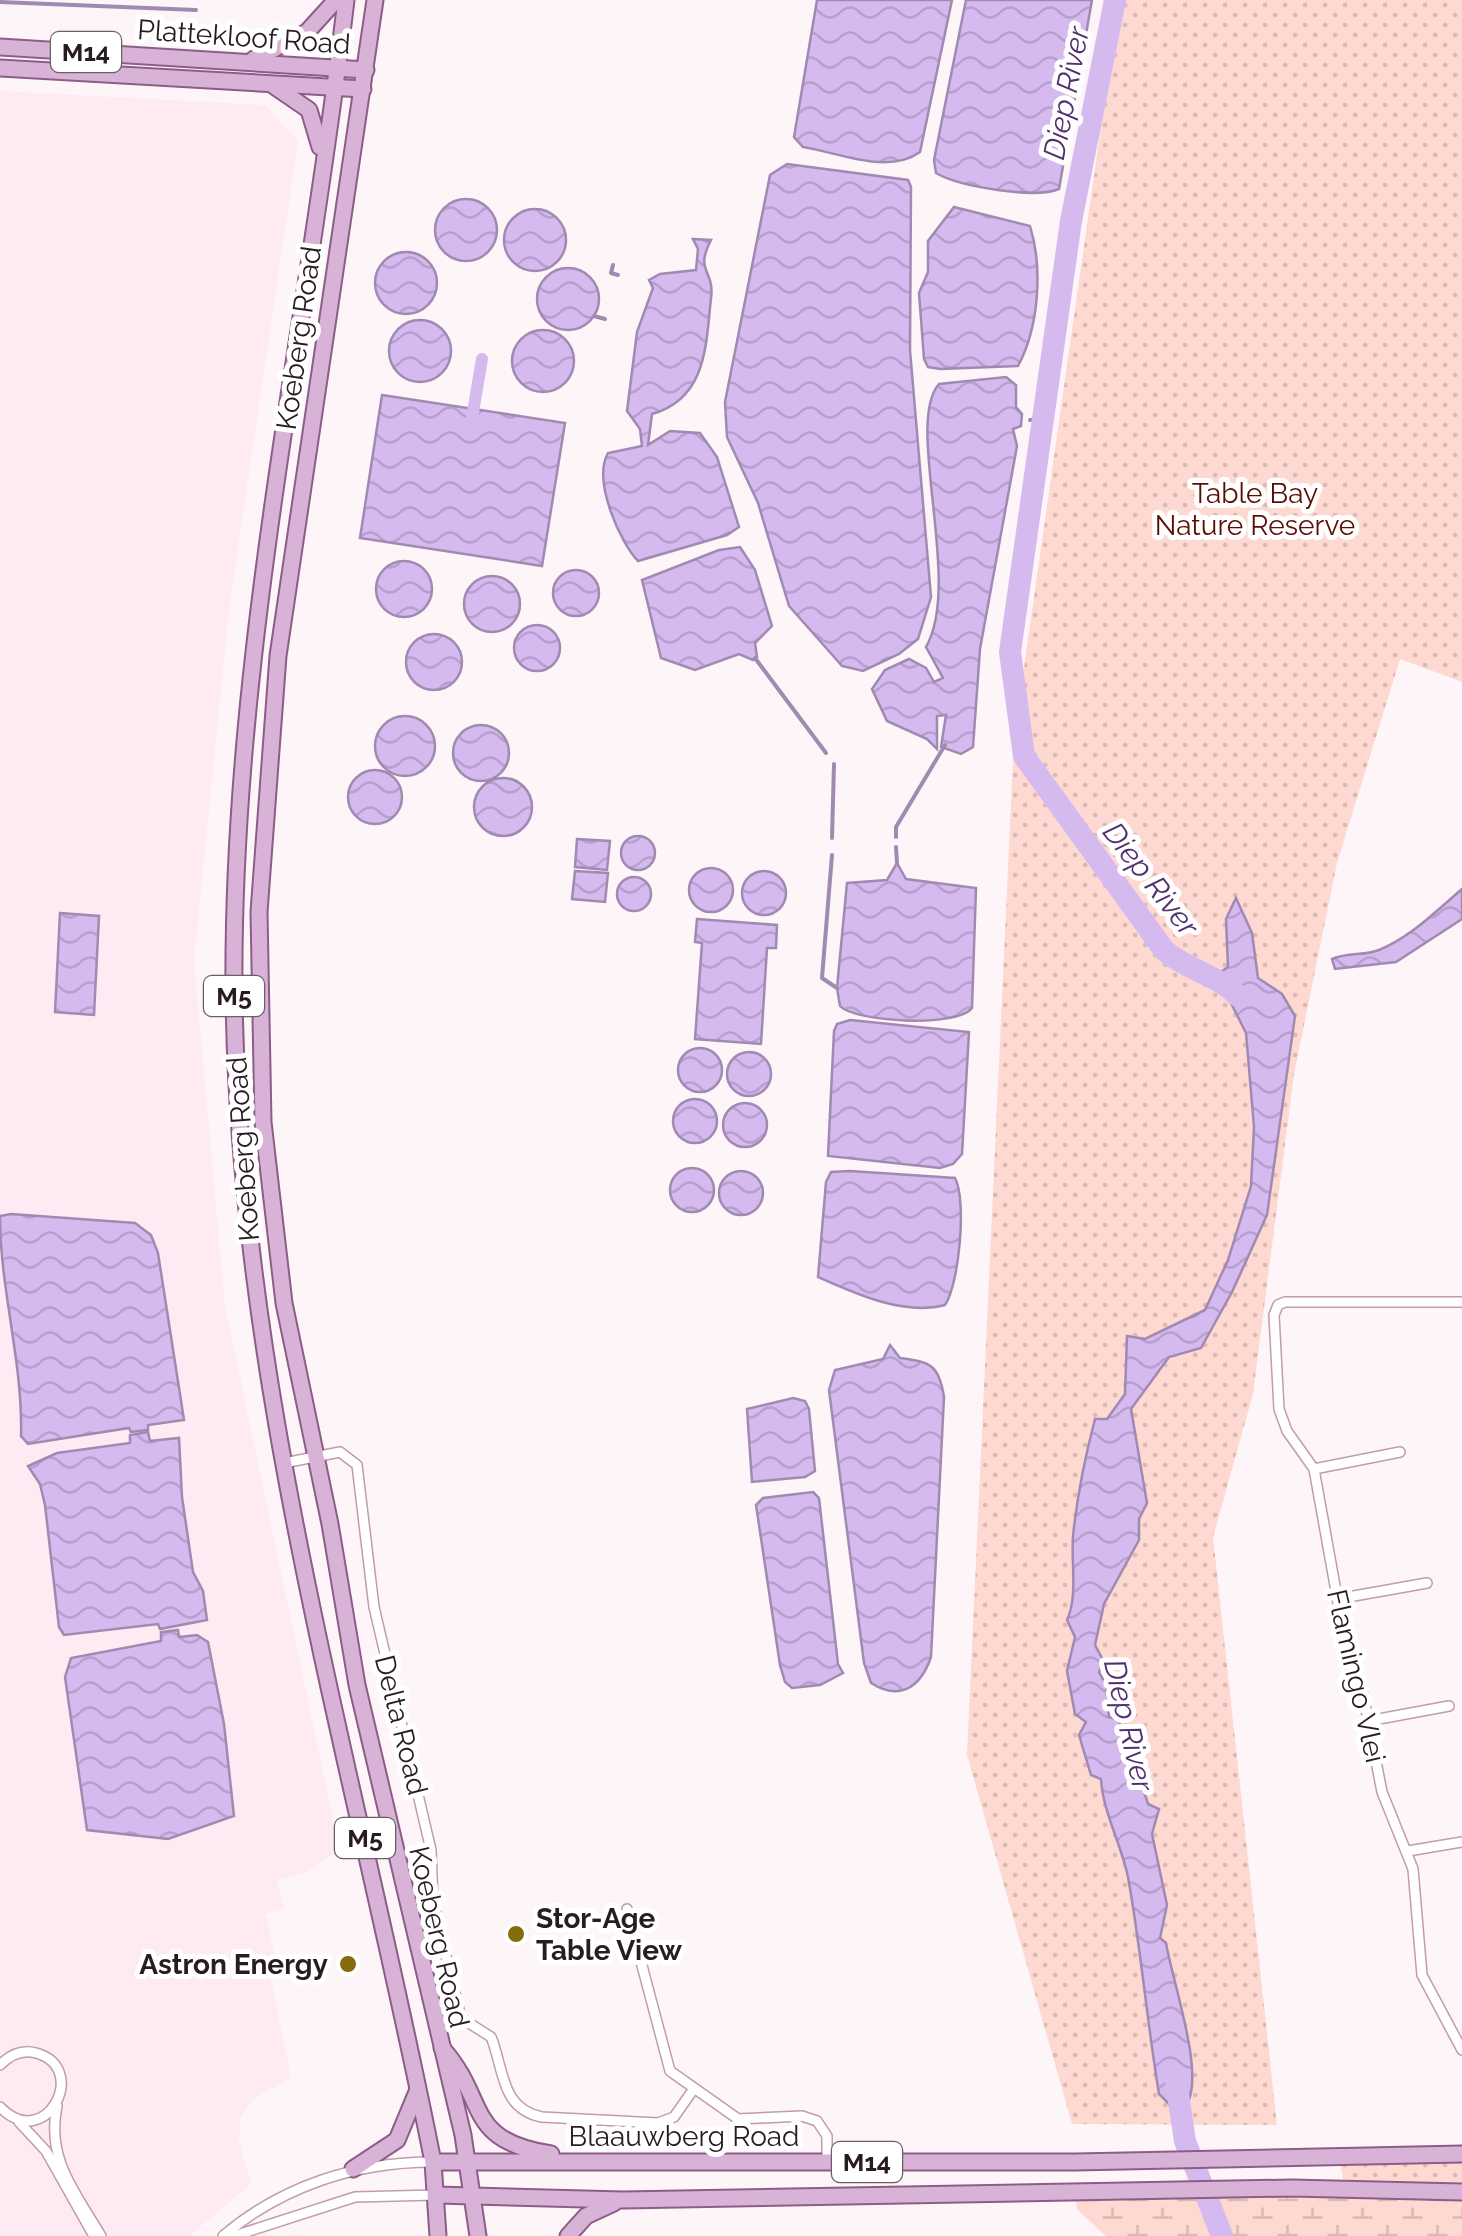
<svg xmlns="http://www.w3.org/2000/svg" width="1462" height="2236" font-family="Raleway,sans-serif">
<defs>
<pattern id="wetland-marsh" width="20" height="14" patternUnits="userSpaceOnUse" patternTransform="scale(2.5)"><rect width="20" height="14" fill="#fed9d1"/><path d="M1 5h8M5 5V1M11 12h8M15 12V8" fill="none" stroke="#dabab3"/></pattern>
<pattern id="park-dots" width="8" height="8" patternUnits="userSpaceOnUse" patternTransform="scale(2.5)"><rect width="8" height="8" fill="#fed9d1"/><path d="M2 2h.1M6 6h.1" fill="none" stroke="#dabab3" stroke-width="1.8" stroke-linecap="round"/></pattern>
<pattern id="water-waves" width="16" height="10" patternUnits="userSpaceOnUse" patternTransform="scale(2.5)"><rect width="16" height="10" fill="#d5baf0"/><path d="M0 5q4-4 8 0t8 0" fill="none" stroke="#b79fce"/></pattern>
</defs>
<rect width="100%" height="100%" fill="#fef5f9"/>
<polygon fill="#feeaf3" points="0,91 265,105 298,141 229,609 194,962 225,1306 338,1843 337,1851 308,1872 277,1880 284,1909 266,1914 276,1962 268,1964 291,2077 252,2100 241,2117 239,2140 251,2184 189,2236 0,2236"/>
<polygon fill="url(#wetland-marsh)" points="1073,2192 1462,2192 1462,2236 1106,2236 1078,2210"/>
<g fill="url(#park-dots)">
<polygon points="1119,0 1462,0 1462,682 1400,659 1337,863 1294,1074 1253,1394 1213,1537 1277,2125 1072,2124 967,1755 1014,738"/>
<polygon points="1462,2157 1462,2187 1344,2185 1340,2162"/>
</g>
<g fill="url(#water-waves)" stroke="#a18ab2" stroke-width="2.5">
<path d="M817,0H952L920,152C888,175 840,153 803,147L794,137Z"/>
<path d="M966,0H1092L1059,189C1035,199 960,187 936,173L934,160Z"/>
<polygon points="787,164 908,180 911,187 910,350 931,597 918,639 899,654 863,671 842,666 789,606 758,503 727,437 725,402 770,175"/>
<circle cx="466" cy="230" r="31"/>
<path d="M954,207L1030,226C1043,268 1039,327 1018,366L940,369L928,367L924,359L919,293L928,272V241Z"/>
<circle cx="535" cy="240" r="31"/>
<path d="M693,239L711,240C694,273 715,269 711,298C706,344 707,399 652,414L648,445L670,431L700,433L717,457L739,527L727,535L638,561C621,544 592,481 608,453L642,446L640,429L627,411L637,332L653,288L649,280L660,274L696,270L698,249Z"/>
<circle cx="406" cy="283" r="31"/>
<circle cx="568" cy="299" r="31"/>
<circle cx="420" cy="351" r="31"/>
<circle cx="543" cy="361" r="31"/>
<path d="M1006,377L1016,385V407L1022,414L1021,426L1013,429L1017,446L980,649L973,747L961,754L941,747L946,715L937,716V749L927,739L887,721L872,689L885,670L909,659L926,668L934,682L943,678L926,647C963,583 904,423 939,384Z"/>
<polygon points="382,395 565,423 542,566 360,538"/>
<polygon points="740,547 755,570 772,626 755,643 757,657 753,660 739,654 695,670 661,658 642,580 719,550"/>
<circle cx="404" cy="589" r="28"/>
<circle cx="576" cy="593" r="23"/>
<circle cx="492" cy="604" r="28"/>
<circle cx="537" cy="648" r="23"/>
<circle cx="434" cy="662" r="28"/>
<circle cx="405" cy="746" r="30"/>
<circle cx="481" cy="753" r="28"/>
<circle cx="375" cy="797" r="27"/>
<circle cx="503" cy="807" r="29"/>
<circle cx="638" cy="853" r="17"/>
<polygon points="577,839 610,841 607,870 575,867"/>
<path d="M897,863L906,879L976,888L972,1008C957,1028 855,1022 840,1006L837,988L847,883L887,880Z"/>
<circle cx="711" cy="890" r="22"/>
<polygon points="575,871 608,873 605,902 572,899"/>
<circle cx="764" cy="893" r="22"/>
<circle cx="634" cy="894" r="17"/>
<path d="M1462,889V919L1396,962L1335,969L1332,959C1348,952 1364,956 1379,950C1411,937 1436,911 1462,889Z"/>
<path d="M1236,898L1252,933L1258,978L1282,994L1295,1016L1267,1215L1232,1292L1201,1348L1169,1357L1131,1409L1147,1503L1139,1519V1540L1104,1604L1095,1645L1104,1662L1099,1672L1106,1685L1109,1717L1119,1720L1128,1763L1136,1767L1148,1804L1159,1809L1152,1834L1167,1905L1160,1938L1166,1943C1172,1980 1205,2073 1187,2104L1171,2106L1159,2094C1147,2022 1141,1949 1128,1877C1121,1843 1103,1813 1101,1779L1091,1775L1079,1735L1086,1722L1075,1714L1067,1671L1075,1637L1067,1620C1078,1596 1071,1563 1073,1536C1077,1497 1085,1457 1095,1419H1107L1125,1394L1127,1336L1145,1339L1205,1310L1228,1260L1251,1186L1254,1127L1246,1033L1217,975L1228,967L1226,919Z"/>
<polygon points="60,913 99,916 94,1015 55,1012"/>
<polygon points="697,919 777,925 776,948 767,948 761,1044 695,1039 702,943 695,942"/>
<polygon points="850,1020 969,1032 962,1154 953,1164 940,1168 828,1156 834,1031 837,1024"/>
<circle cx="700" cy="1070" r="22"/>
<circle cx="749" cy="1074" r="22"/>
<circle cx="695" cy="1121" r="22"/>
<circle cx="745" cy="1125" r="22"/>
<circle cx="692" cy="1190" r="22"/>
<path d="M850,1171L955,1178C967,1200 959,1285 945,1305C904,1316 856,1294 818,1277L826,1182L831,1172Z"/>
<circle cx="741" cy="1193" r="22"/>
<path d="M11,1214L135,1223L151,1235L158,1253L184,1420L148,1425V1430L131,1432L129,1428L28,1444L21,1436C23,1362 0,1290 0,1216Z"/>
<path d="M890,1345L900,1358C931,1362 939,1365 944,1397L931,1657C921,1686 901,1702 871,1683L864,1663L829,1390L835,1370L883,1359Z"/>
<polygon points="793,1398 805,1401 809,1409 815,1471 805,1477 752,1482 747,1409"/>
<polygon points="148,1432 150,1441 179,1438 182,1497 193,1572 203,1591 207,1620 160,1629 158,1624 64,1635 59,1627 45,1505 40,1484 28,1466 57,1453 130,1443 130,1435"/>
<polygon points="813,1492 819,1498 838,1664 843,1673 820,1685 792,1688 785,1682 780,1665 756,1505 763,1498"/>
<polygon points="178,1630 179,1637 197,1635 208,1642 224,1724 234,1816 168,1839 87,1830 65,1677 71,1658 161,1641 161,1632"/>
</g>
<g fill="none" stroke-linecap="round" stroke-linejoin="round">
<g stroke="#a18ab2" stroke-width="4">
<polyline points="0,2 196,10"/>
<polyline points="613,265 611,273 618,275"/>
<polyline points="594,316 605,319"/>
<polyline points="1030,420 1043,419"/>
<polyline points="755,658 826,753"/>
<polyline points="896,837 896,827 945,745"/>
<polyline points="832,838 834,764"/>
<polyline points="896,847 897,863"/>
<polyline points="832,855 822,978 837,988"/>
</g>
<polyline stroke="#d5baf0" stroke-width="12" points="471,424 482,359"/>
<g stroke="#d5baf0" stroke-width="22">
<path d="M1115,0L1071,221L1010,652L1024,756L1164,950C1188,971 1215,973 1238,996"/>
<polyline points="1175,2074 1185,2141 1222,2236"/>
</g>
<defs>
<g id="street">
<polyline points="1462,1302 1285,1302 1278,1305 1274,1315 1279,1409 1287,1431 1314,1469 1341,1619 1363,1694 1382,1792 1413,1869 1422,1975 1462,2050"/>
<path d="M284,1463L340,1452L357,1465L374,1607L431,1850L433,1902L461,2018L491,2037C504,2068 500,2109 542,2117L658,2123L674,2117L693,2090"/>
<polyline points="1314,1469 1400,1452"/>
<polyline points="1337,1599 1427,1583"/>
<polyline points="1368,1721 1449,1706"/>
<polyline points="1408,1851 1462,1842"/>
<polyline points="627,1909 670,2071 738,2119 802,2116 817,2121 827,2136 827,2162"/>
<path d="M0,2065C10,2055 22,2049 36,2053C91,2068 45,2154 0,2107"/>
<path d="M57,2106C46,2159 75,2192 101,2236"/>
<polyline points="19,2122 46,2151 94,2236"/>
<path d="M223,2236C282,2186 356,2162 433,2162"/>
<polyline points="234,2236 355,2197 436,2195"/>
</g>
<g id="primary">
<path d="M346,0C307,331 231,659 234,993C238,1390 357,1775 433,2162L438,2236"/>
<polyline points="375,0 278,656 259,912 263,1122 284,1303 330,1524 357,1685 463,2135 478,2236"/>
<polyline points="0,47 366,70"/>
<polyline points="254,59 307,32 336,0"/>
<polyline points="0,68 363,89"/>
<polyline points="274,86 309,110 320,147"/>
<path d="M442,2048C489,2101 463,2140 551,2154"/>
<polyline points="433,2162 1075,2162 1462,2154"/>
<polyline points="353,2169 397,2140 417,2092"/>
<polyline points="436,2195 623,2200 1292,2188 1462,2192"/>
<polyline points="568,2236 586,2216 614,2203"/>
</g>
</defs>
<use href="#street" stroke="#c19cac" stroke-width="12"/>
<use href="#primary" stroke="#8b5d87" stroke-width="19"/>
<use href="#street" stroke="#fff" stroke-width="9"/>
<use href="#primary" stroke="#d9b3d7" stroke-width="15"/>
</g>
<g fill="#836e0b" stroke="#fff" stroke-width="4">
<circle cx="516" cy="1934" r="10"/>
<circle cx="348" cy="1964" r="10"/>
</g>
<g text-anchor="middle" dominant-baseline="central" stroke-width="10" stroke-linejoin="round" paint-order="stroke">
<g fill="#fff" stroke="#695f64" stroke-width="2.5">
<rect x="51" y="32" width="70" height="40" rx="8"/>
<rect x="204" y="976" width="60" height="40" rx="8"/>
<rect x="335" y="1818" width="60" height="40" rx="8"/>
<rect x="832" y="2142" width="70" height="40" rx="8"/>
</g>
<g font-size="25" font-weight="bold" fill="#291b22">
<text x="86" y="52">M14</text>
<text x="234" y="996">M5</text>
<text x="365" y="1838">M5</text>
<text x="867" y="2162">M14</text>
</g>
<g font-size="28" fill="#291b22" stroke="#fff">
<text transform="translate(244 37) rotate(4)">Plattekloof Road</text>
<text transform="translate(299 338) rotate(-82)">Koeberg Road</text>
<text transform="translate(243 1149) rotate(-94)">Koeberg Road</text>
<text transform="translate(1356 1676) rotate(77)">Flamingo Vlei</text>
<text transform="translate(401 1725) rotate(76)">Delta Road</text>
<text transform="translate(439 1937) rotate(77)">Koeberg Road</text>
<text x="684" y="2136">Blaauwberg Road</text>
</g>
<g font-size="28" fill="#5a0e03" stroke="#fff">
<text x="1255" y="493">Table Bay<tspan x="1255" dy="32">Nature Reserve</tspan></text>
</g>
<g font-size="28" font-weight="bold" fill="#291b22" stroke="#fff" text-anchor="start">
<text x="536" y="1918">Stor-Age<tspan x="536" dy="32">Table View</tspan></text>
<text x="328" y="1964" text-anchor="end">Astron Energy</text>
</g>
<g font-size="30" font-style="italic" fill="#522f6f" stroke="#fff">
<text transform="translate(1066 93) rotate(-79)">Diep River</text>
<text transform="translate(1151 879) rotate(52)">Diep River</text>
<text transform="translate(1129 1725) rotate(77)">Diep River</text>
</g>
</g>
</svg>
